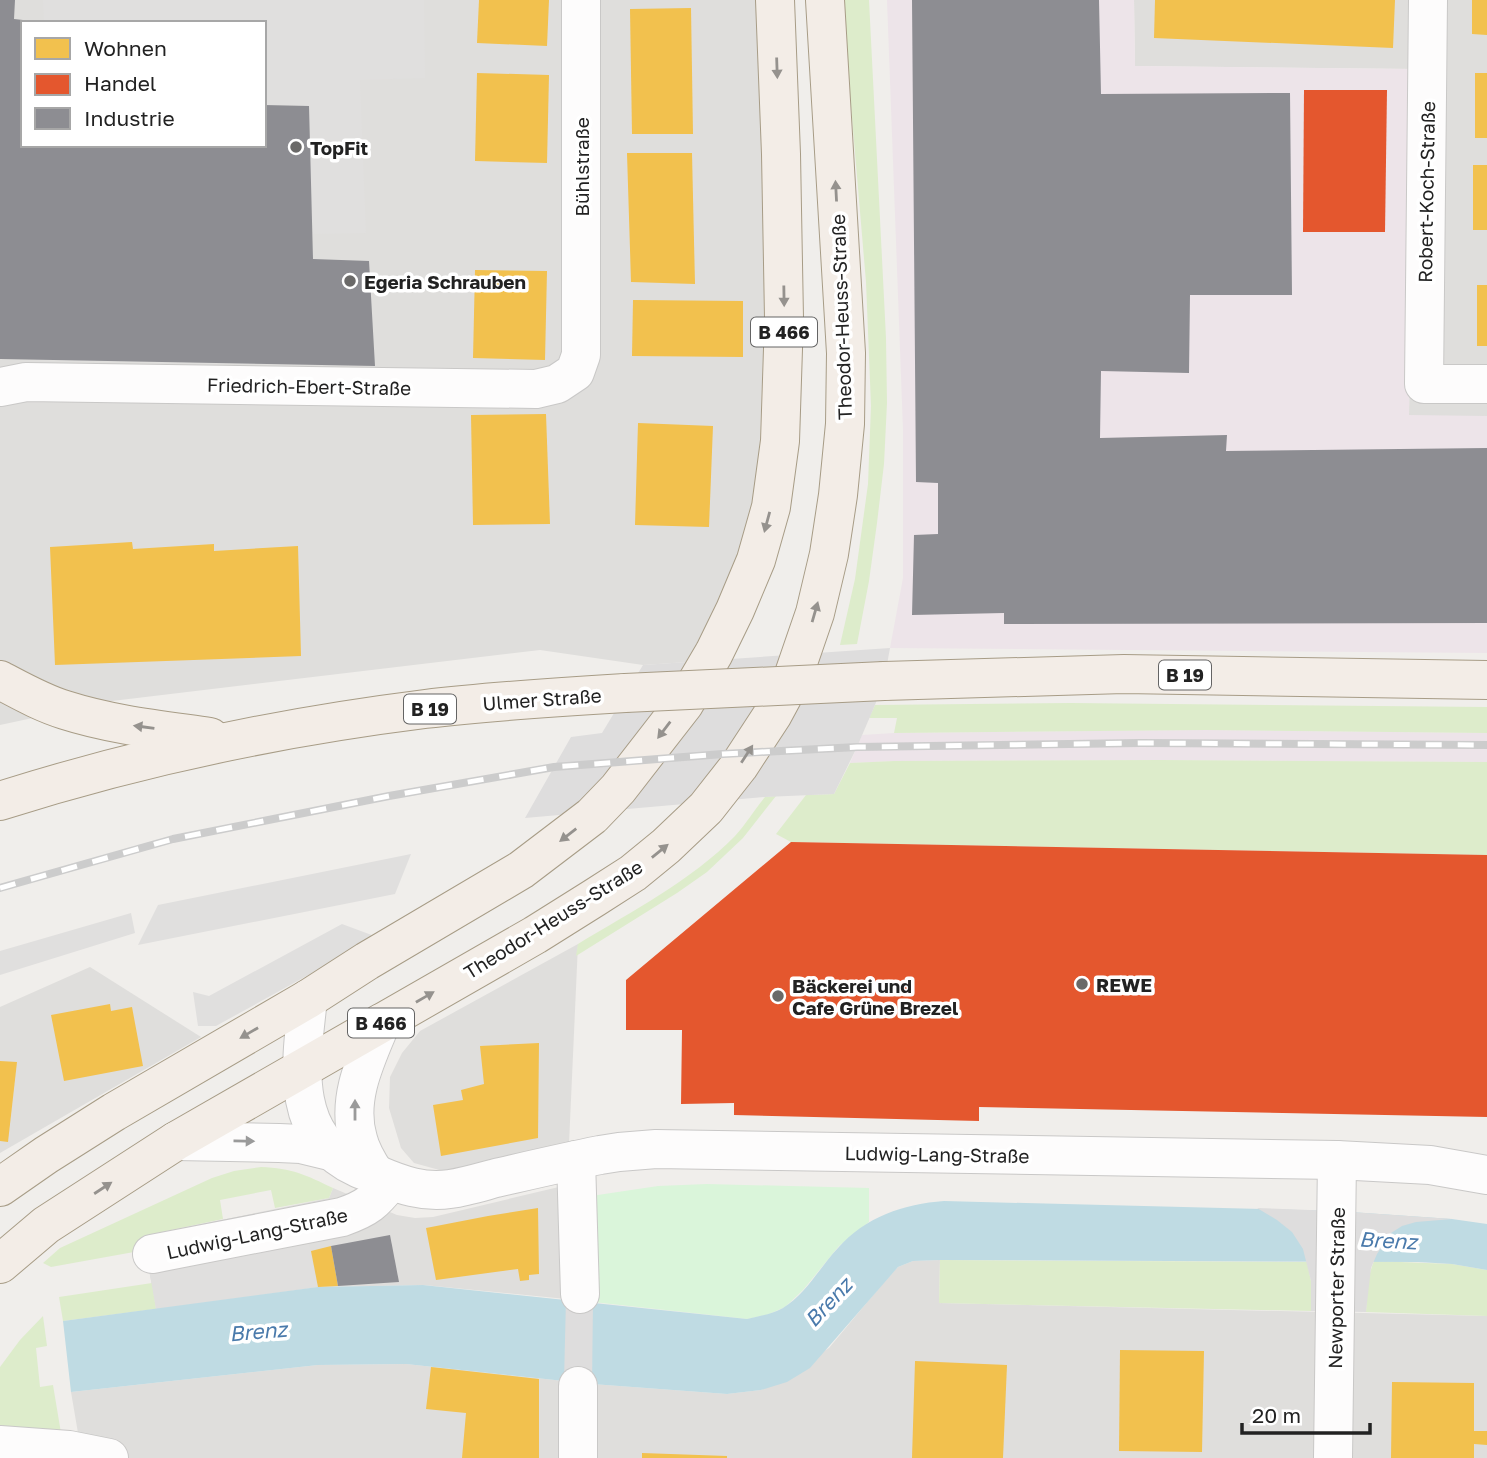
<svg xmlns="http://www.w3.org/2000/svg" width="1487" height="1458" font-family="'Golos Text',sans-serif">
<rect width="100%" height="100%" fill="#f0eeeb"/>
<g fill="#dfdedc" fill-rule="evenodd">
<path d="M0,0H767L772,113L757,519L703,661L643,665L540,650L112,701L0,725ZM23,23H264V145H23Z"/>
<polygon points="1134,0 1487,0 1487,416 1409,416 1414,69 1135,66"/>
<polygon points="578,944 569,1144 443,1171 414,1163 401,1148 389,1108 390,1077 402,1053 420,1031"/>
<polygon points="90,967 201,1037 0,1153 0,1007"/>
<polygon points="563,1186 566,1299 424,1285 318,1287 156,1309 143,1236 329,1198 333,1188 397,1215 415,1218 433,1217"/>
<polygon points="940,1260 939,1303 1487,1316 1487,1458 0,1458 78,1433 71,1392 318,1365 406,1364 592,1384 727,1394 761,1390 829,1348 884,1282 898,1267 913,1261"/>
</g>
<g fill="#ede4e9">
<polygon points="887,0 1134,0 1135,66 1414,69 1409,415 1487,416 1487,653 890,648 903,578 903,430"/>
<polygon points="1206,730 1487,733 1487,762 1161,760 894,761 850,763 862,735 894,733"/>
</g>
<g fill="#ddeccb">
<polygon points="842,0 869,0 886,338 887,403 884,464 877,523 869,581 857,644 840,645 855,579 868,484 871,406 866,282"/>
<polygon points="1071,703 1487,707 1487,733 1206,730 894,733 897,718 869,718 875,705"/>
<polygon points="1161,760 1487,762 1487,855 791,842 776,834 806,795 834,794 850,763 894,761"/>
<path d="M776,796L743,838L707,872L677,893L576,956L578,944C632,911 691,881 735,836C746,824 755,809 765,797Z"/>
<path d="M261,1167C292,1168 306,1175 333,1188L329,1198L275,1208L271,1190L220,1200L223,1219L143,1236L145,1250L51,1267L43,1263L60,1248L212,1178L234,1171Z"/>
<polygon points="940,1260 1307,1262 1311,1281 1311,1311 939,1303"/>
<path d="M1374,1261L1452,1264L1487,1270V1316L1366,1312C1367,1295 1367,1277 1374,1261Z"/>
<polygon points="152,1283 156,1309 63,1321 59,1297"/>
<polygon points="43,1316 47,1346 36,1348 40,1387 53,1385 61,1433 0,1429 0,1367 20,1340"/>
</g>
<polygon fill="#daf5da" points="707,1184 869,1188 869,1222 839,1246 803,1290 785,1307 767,1315 747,1319 593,1302 591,1196 658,1186"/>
<g fill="#e0dfde">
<polygon points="43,0 424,0 425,78 360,80 366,233 313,234 309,106 264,105 264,23 44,23"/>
<polygon points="411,854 395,894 138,945 158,905"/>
<polygon points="131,913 135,933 0,975 0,951"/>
<polygon points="342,924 377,937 216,1026 198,1026 193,992 209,996"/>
<polygon points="308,1239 318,1287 156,1309 149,1269"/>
</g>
<path fill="#bfdbe3" d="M944,1201L1336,1211L1452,1219L1487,1224V1270L1452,1264L1418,1262L940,1260L913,1261L898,1267L810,1368L787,1382L761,1390L727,1394L592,1384L406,1364L318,1365L71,1392L63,1321L318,1287L423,1285L747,1319C760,1316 772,1314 783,1308C806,1294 820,1267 838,1248C865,1217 904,1204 944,1201Z"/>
<g fill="#dedddd">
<polygon points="890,648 884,681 875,705 857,747 834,794 765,797 525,818 571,737 602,733 643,665"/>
<polygon points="1257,1208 1336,1211 1452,1219 1416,1222 1402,1226 1391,1233 1377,1254 1371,1268 1366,1312 1311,1311 1311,1281 1303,1249 1292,1232 1277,1220"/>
<polygon points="566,1299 593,1302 592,1384 564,1381"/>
</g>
<g fill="#f2c14e">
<polygon points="479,0 549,0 547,46 477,43"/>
<polygon points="1155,0 1395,0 1393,48 1154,38"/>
<polygon points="1472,0 1487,0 1487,35 1472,34"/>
<polygon points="691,8 693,134 632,134 630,9"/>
<polygon points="477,73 549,75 547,163 475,161"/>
<rect x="1475" y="73" width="12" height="65"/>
<polygon points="627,153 692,153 695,284 631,282"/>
<rect x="1473" y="165" width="14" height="65"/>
<polygon points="475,270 547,271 545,360 473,358"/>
<rect x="1477" y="285" width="10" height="61"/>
<polygon points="633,300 743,301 743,357 632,356"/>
<polygon points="546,414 550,524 473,525 471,415"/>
<polygon points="638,423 713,426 709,527 635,525"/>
<polygon points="132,542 133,549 214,544 214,551 298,546 301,656 55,665 50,547"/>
<polygon points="110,1004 111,1011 132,1007 143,1066 64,1081 51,1015"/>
<polygon points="539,1043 538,1138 441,1156 433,1105 463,1100 461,1090 484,1084 480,1046"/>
<polygon points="0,1061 17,1062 8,1142 0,1141"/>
<polygon points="538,1208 539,1274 529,1275 529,1280 520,1281 518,1269 436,1280 426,1228 488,1216"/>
<polygon points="331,1246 338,1286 318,1287 311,1251"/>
<polygon points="1120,1350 1204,1351 1202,1452 1119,1451"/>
<polygon points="915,1361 1007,1365 1003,1458 912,1458"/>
<polygon points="431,1367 539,1379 539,1458 462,1458 466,1413 426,1409"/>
<polygon points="1392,1382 1474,1383 1474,1431 1487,1431 1487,1445 1474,1444 1474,1458 1391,1458"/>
<polygon points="642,1453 727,1456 727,1458 642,1458"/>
</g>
<g fill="#e4572e">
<polygon points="1304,90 1387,90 1385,232 1303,232"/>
<polygon points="791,842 1487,855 1487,1117 979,1107 979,1121 734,1115 734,1103 681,1104 682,1030 626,1030 626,980"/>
</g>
<g fill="#8d8d92">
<polygon points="0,0 15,0 14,19 32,21 32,23 23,23 23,82 20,103 23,103 23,145 264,145 264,105 309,106 313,259 369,261 375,366 0,359"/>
<polygon points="912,0 1099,0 1101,94 1290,93 1292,295 1190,295 1189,373 1101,371 1100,438 1227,435 1226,451 1487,448 1487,623 1004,624 1004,613 912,615 914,535 938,534 938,483 916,482"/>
<polygon points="390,1235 399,1282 338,1286 331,1246"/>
</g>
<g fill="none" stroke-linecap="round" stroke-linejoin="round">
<defs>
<g id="minor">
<polyline points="1428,0 1424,384 1487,384"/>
<polyline points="0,387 26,382 536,389 557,384 575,372 581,355 581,0"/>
<path d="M308,999C301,1061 288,1136 358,1168C364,1171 371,1172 378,1175C401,1185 424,1193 450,1189C465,1187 481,1182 496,1178C531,1170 565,1162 600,1155L619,1152L656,1149L1337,1160L1430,1165L1487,1175"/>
<polyline points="176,1141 279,1143 301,1144 334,1152"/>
<polyline points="576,1160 580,1294"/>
<path d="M375,1174C368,1163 361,1152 358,1139C346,1099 366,1059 381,1023"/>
<path d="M152,1254L342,1217C368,1208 374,1202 391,1181"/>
<polyline points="578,1386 578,1458"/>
<polyline points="0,1445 69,1450 109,1458"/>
<polyline points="1333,1458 1337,1160"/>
</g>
<g id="primary">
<path d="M0,680C21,691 42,703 65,710C112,725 161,730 210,737"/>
<polyline points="884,681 1124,674 1487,680"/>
<path d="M0,801C138,757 281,727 425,709C491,701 558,697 625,693"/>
<polyline points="0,1187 46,1155 114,1112 308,999 367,961 521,870 592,816 618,789 684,704 714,653 735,610 756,560 771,507 780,441 784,318 781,154 775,0"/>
<polyline points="0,1264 46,1225 176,1141 535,935 594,898 633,873 666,846 706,808 739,766 773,714 793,677 815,613 829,554 838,495 845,424 846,353 825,0"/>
</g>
</defs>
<use href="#minor" stroke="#c9c8c7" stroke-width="40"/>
<use href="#primary" stroke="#a79c86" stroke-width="40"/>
<use href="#minor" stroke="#fdfcfc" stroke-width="38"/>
<use href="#primary" stroke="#f3ede7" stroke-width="38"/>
<defs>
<polyline id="rail" points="0,888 173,839 389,796 554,767 723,754 857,747 1141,743 1487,745"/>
</defs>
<use href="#rail" stroke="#ccc" stroke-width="8"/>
<use href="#rail" stroke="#fff" stroke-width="5" stroke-dasharray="16" stroke-linecap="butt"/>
<defs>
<polyline id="primary-bridge" points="625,693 884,681"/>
</defs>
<use href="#primary-bridge" stroke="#a79c86" stroke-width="40" stroke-linecap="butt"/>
<use href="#primary-bridge" stroke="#f3ede7" stroke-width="38"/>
</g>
<defs><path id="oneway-solid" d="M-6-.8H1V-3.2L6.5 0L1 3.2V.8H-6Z" transform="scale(1.75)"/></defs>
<g fill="#95928e">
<use href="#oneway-solid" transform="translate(777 68) rotate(88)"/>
<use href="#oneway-solid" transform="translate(836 191) rotate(-93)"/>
<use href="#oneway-solid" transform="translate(784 296) rotate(89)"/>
<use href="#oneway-solid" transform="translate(767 522) rotate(105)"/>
<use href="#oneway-solid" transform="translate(815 612) rotate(-74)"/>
<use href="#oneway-solid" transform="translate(144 727) rotate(-172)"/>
<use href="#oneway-solid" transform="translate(664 730) rotate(127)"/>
<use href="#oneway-solid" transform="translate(747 754) rotate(-57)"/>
<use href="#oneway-solid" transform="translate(568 835) rotate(142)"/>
<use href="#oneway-solid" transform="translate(660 851) rotate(-39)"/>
<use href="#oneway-solid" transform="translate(425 997) rotate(-30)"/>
<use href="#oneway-solid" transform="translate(249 1033) rotate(150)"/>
<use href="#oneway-solid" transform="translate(103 1188) rotate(-33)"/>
</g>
<g fill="#9a9a9a">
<use href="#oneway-solid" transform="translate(355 1110) rotate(-90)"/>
<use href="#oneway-solid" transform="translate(244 1141) rotate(1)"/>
</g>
<g fill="#6a6968" stroke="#fff" stroke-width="2.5">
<circle cx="296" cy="147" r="7"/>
<circle cx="350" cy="281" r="7"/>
<circle cx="1082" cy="984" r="7"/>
<circle cx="778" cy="996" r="7"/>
</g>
<g text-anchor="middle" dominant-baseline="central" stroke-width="7" stroke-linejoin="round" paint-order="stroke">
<g fill="#fff" stroke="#646464" stroke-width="2">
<rect x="751" y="317.5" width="66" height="29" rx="5"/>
<rect x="1159" y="660.5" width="52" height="29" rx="5"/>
<rect x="404" y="694.5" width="52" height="29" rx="5"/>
<rect x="348" y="1008.5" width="66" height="29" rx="5"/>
</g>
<g font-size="18" font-weight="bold" fill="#222">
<text x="784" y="332">B 466</text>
<text x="1185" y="675">B 19</text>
<text x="430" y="709">B 19</text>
<text x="381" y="1023">B 466</text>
</g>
<g font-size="19" font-weight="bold" fill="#222" stroke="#fff" text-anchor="start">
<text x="310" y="147">TopFit</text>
<text x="364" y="281">Egeria Schrauben</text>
<text x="1096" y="984">REWE</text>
<text x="792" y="985">Bäckerei und<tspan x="792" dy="22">Cafe Grüne Brezel</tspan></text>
</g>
<g font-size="19" fill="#222" stroke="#fff">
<text transform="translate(581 167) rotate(-90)">Bühlstraße</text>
<text transform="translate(1426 192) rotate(-89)">Robert-Koch-Straße</text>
<text transform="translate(841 317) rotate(-92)">Theodor-Heuss-Straße</text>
<text transform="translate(309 386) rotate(1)">Friedrich-Ebert-Straße</text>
<text transform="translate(542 699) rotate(-4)">Ulmer Straße</text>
<text transform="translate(553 919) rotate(-32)">Theodor-Heuss-Straße</text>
<text transform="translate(937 1154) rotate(1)">Ludwig-Lang-Straße</text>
<text transform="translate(257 1233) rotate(-12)">Ludwig-Lang-Straße</text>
<text transform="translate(1336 1288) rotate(-89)">Newporter Straße</text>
</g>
<g font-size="21" font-style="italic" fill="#4a7aab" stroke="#fff">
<text transform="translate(1388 1240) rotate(3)">Brenz</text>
<text transform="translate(828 1302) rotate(-47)">Brenz</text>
<text transform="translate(258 1331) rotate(-5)">Brenz</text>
</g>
</g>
<rect x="21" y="21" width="245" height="126" fill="#ffffff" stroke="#a7a7a7" stroke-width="2"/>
<rect x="35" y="38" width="35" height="21" fill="#f2c14e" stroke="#a7a7a7" stroke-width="2"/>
<text x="84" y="56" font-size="21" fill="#222222">Wohnen</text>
<rect x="35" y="74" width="35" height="21" fill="#e4572e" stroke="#a7a7a7" stroke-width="2"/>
<text x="84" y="91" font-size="21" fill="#222222">Handel</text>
<rect x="35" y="108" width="35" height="21" fill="#8d8d92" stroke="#a7a7a7" stroke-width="2"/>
<text x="84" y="126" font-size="21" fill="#222222">Industrie</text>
<path d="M1242 1423v10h128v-10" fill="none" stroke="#222222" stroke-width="3.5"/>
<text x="1252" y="1423" font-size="21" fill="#222222" stroke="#ffffff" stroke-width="5" paint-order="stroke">20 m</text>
</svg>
